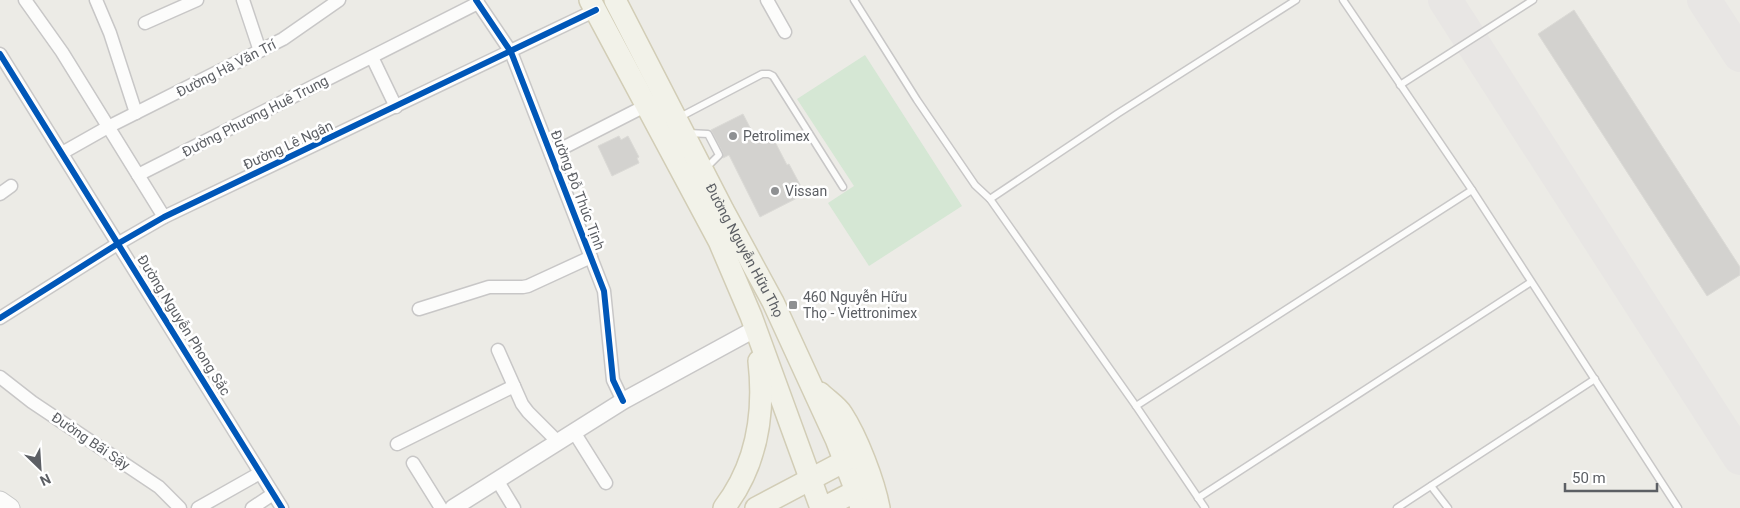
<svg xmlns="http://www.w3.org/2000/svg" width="1740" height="508" font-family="Roboto,sans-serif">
<rect width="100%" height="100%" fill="#ecebe6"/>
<polygon fill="#d5e7d4" points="865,55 962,206 869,266 828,203 854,186 797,99"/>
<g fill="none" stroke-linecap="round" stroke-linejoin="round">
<g stroke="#e8e6e4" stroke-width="34">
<polyline points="1445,0 1740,458"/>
<polyline points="1704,0 1740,55"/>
</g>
</g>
<g fill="#d3d2cf" stroke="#dbdad6">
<polygon points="1574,10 1740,267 1740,275 1707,296 1538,34"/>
<polygon points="743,114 758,143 772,136 787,165 789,164 805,194 760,217 729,155 723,158 723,153 711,130"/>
<polygon points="619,136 621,140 628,136 639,157 637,158 639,163 612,176 598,146"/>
</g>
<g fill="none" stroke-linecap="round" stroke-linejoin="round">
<defs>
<g id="service">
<polyline points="854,0 917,100 975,185 990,199 1136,406 1205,508"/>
<polyline points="1343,0 1472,190 1678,508"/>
<polyline points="1400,85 1533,0"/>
<polyline points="680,117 762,74 769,74 773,76 843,187"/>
<polyline points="688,133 708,134 719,155 705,169"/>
<polyline points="990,199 1117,114 1296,0"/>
<polyline points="1136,406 1472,190"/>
<polyline points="1431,486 1448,508"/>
<polyline points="1198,498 1531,282"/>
<polyline points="1397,508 1595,379"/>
</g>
<g id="minor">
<polyline points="25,0 62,52 164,217"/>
<polyline points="96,0 110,33 136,113"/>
<polyline points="243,0 260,51"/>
<polyline points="476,0 511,52 604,291 613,380 623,401"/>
<polyline points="767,0 785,32"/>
<polyline points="145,23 197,0"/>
<polyline points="0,54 282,508"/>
<polyline points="372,57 396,107"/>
<polyline points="62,153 108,127 283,39 339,0"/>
<polyline points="551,154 647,105"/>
<polyline points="138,175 478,3"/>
<polyline points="0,194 11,186"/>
<polyline points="419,309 489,287 523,287 528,286 591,257"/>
<polyline points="0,318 119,243 164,217 596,10"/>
<polyline points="498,350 522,404 528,412 558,442"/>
<polyline points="0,377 32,402 159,487 180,508"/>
<polyline points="574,432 606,483"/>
<polyline points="397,444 514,386"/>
<polyline points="413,463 441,508"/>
<polyline points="497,480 514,508"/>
<polyline points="198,508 260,473"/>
<polyline points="252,508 273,494"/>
</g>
<polyline id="tertiary" points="453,508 623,401 755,329"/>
<polyline id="secondary" points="0,501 10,508"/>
<g id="primary">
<polyline points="590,0 719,241 751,316 821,508"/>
<path id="s1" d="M615,0L723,210L773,302L836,439L856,491L861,508"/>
<path d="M820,393C827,400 837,406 842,414C857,437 874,481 879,508"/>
<path d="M724,508C757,465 765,414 759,361"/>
<polyline points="756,508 845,461"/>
<polyline points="823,508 856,491"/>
</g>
</defs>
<use href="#service" stroke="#c8c7c7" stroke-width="9"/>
<use href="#minor" stroke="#c8c7c7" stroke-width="15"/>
<use href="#tertiary" stroke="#c8c7c7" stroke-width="19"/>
<use href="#secondary" stroke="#c8c9c8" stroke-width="21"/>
<use href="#primary" stroke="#d2cdb6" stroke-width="24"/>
<use href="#service" stroke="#fcfcfb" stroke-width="6"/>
<use href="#minor" stroke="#fcfcfb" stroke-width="12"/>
<use href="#tertiary" stroke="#fcfcfb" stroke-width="16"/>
<use href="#secondary" stroke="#fcfcfb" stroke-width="19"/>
<use href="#primary" stroke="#f2f2e9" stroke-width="21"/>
<defs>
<g id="cycleway">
<polyline points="476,0 511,52 604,291 613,380 623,401"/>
<polyline points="0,54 282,508"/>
<polyline points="0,318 119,243 164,217 596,10"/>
</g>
</defs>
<use href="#cycleway" stroke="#fff" stroke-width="9"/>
<use href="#cycleway" stroke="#0057b8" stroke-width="6"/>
</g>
<g fill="#8e9092" stroke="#fff" stroke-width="2">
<circle cx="733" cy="136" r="5"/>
<circle cx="775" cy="191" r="5"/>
<rect x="788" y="300" width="10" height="10" rx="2.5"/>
</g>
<g text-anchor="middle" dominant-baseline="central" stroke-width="5" stroke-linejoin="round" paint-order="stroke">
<g font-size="14" fill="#5c5f64" stroke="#fff">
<text transform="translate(226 68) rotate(-27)">Đường Hà Văn Trí</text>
<text transform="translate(255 116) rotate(-27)">Đường Phương Huê Trung</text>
<text transform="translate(288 145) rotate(-25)">Đường Lê Ngân</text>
<text transform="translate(578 190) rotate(69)">Đường Đỗ Thúc Tịnh</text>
<text stroke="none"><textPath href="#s1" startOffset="282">Đường Nguyễn Hữu Thọ</textPath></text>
<text transform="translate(184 325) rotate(58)">Đường Nguyễn Phong Sắc</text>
<text transform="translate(91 441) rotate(34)">Đường Bãi Sậy</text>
</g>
<g font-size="14" fill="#5c5f64" stroke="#fff" text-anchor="start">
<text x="743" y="136">Petrolimex</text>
<text x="785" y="191">Vissan</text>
<text x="803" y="297">460 Nguyễn Hữu<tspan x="803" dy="16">Thọ - Viettronimex</tspan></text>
</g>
</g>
<g transform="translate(40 468) rotate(155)" stroke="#ffffff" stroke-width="4" paint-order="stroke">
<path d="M0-4L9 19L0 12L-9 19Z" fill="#5c5f64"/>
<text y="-8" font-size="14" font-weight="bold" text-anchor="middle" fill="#5c5f64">N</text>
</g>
<path d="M1565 483v8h92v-8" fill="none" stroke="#5c5f64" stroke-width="2.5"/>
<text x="1572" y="483" font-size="15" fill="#5c5f64" stroke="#ffffff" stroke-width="4" paint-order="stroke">50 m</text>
</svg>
